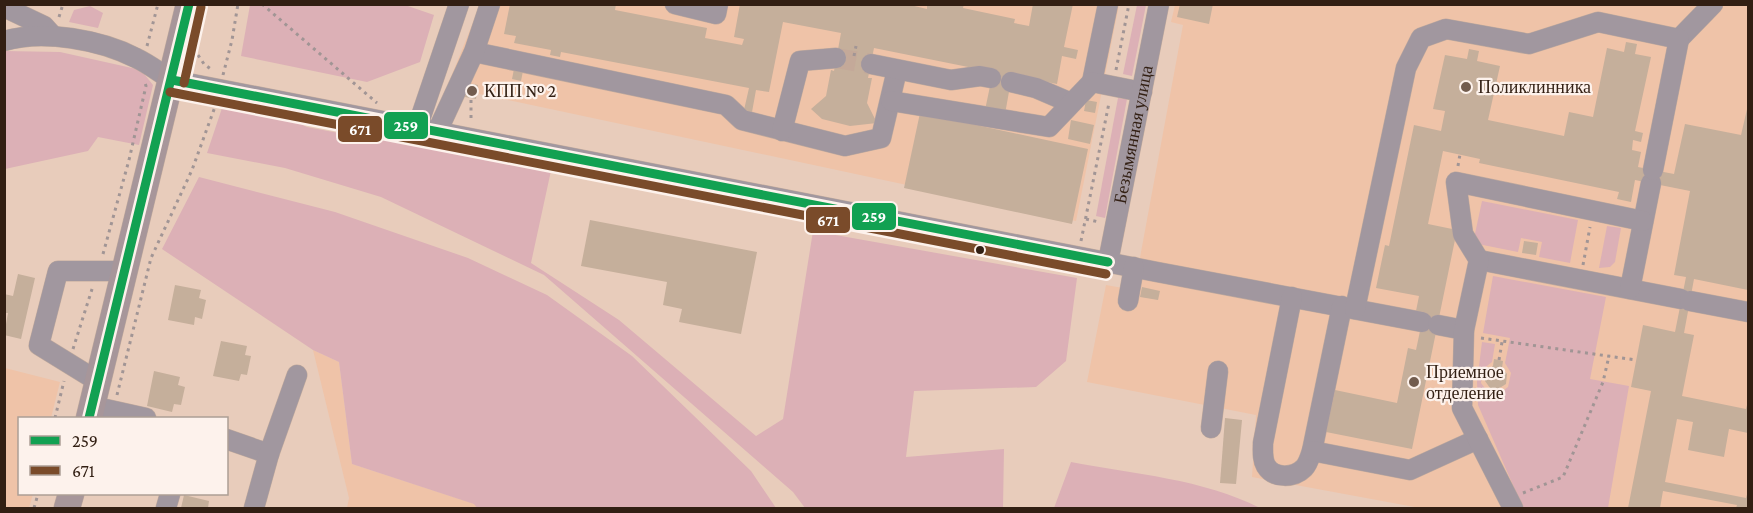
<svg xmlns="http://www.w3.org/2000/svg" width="1753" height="513" font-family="'Crimson Pro',serif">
<rect width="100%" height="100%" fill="#e8ccbb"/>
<g fill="#efc3a8">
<polygon points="480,5 1119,5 1076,221 447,87"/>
<polygon points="1175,5 1748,5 1748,508 1420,508 1252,477 1256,415 1087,382 1106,285 1134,290 1183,25 1171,22"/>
<polygon points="313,350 339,362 352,464 475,504 477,508 347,508 349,498"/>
<polygon points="5,368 60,382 51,418 20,418 20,494 33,494 29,508 5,508"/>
</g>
<g fill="#dcb0b6">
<polygon points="405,5 434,15 420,62 367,82 241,56 250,5"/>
<polygon points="1137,5 1146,5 1132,76 1123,74"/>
<polygon points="90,6 103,13 98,28 69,22 74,10"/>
<polygon points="5,51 60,52 141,70 153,85 139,145 98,137 88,151 5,169"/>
<polygon points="1118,98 1127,99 1105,218 1096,216"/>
<polygon points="224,102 277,113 307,127 344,134 388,134 552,166 531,263 619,320 756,436 783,419 813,231 1077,278 1066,361 1036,387 914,391 906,457 1004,449 1003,508 805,508 793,492 544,275 381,197 285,168 207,153"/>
<polygon points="199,177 335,212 468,258 547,295 632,356 751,471 776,508 477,508 474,504 352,464 339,362 313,350 162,249"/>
<polygon points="1482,201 1578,220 1570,263 1539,257 1542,242 1521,238 1518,252 1473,243"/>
<polygon points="1607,226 1621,228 1615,262 1610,267 1599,268"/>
<polygon points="1493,276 1606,297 1590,379 1629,386 1608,508 1523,508 1478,405 1477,382 1482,342 1495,344 1492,362 1483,369 1481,383 1487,391 1500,393 1508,387 1511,373 1505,363 1510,338 1483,333"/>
<path d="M1071,462C1134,474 1203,479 1260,508H1054Z"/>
</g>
<g fill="#c5af9b">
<polygon points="510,4 616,4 615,10 707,28 705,38 742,45 744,39 734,37 740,4 906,4 927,9 927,4 964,4 963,8 1015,19 1014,23 1029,26 1033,4 1073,4 1064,47 1078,50 1076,59 1062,56 1057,84 1012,75 1005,114 985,110 993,72 874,48 868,78 872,78 867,103 877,123 850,126 822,119 811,109 826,96 831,70 834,71 841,33 783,22 769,92 756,90 752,112 744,110 749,88 561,52 560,57 550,55 551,50 514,43 516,36 504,34"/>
<polygon points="1180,4 1213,4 1209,24 1177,17"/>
<polygon points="1626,42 1637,44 1635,54 1651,57 1635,131 1643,133 1641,142 1633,140 1632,150 1641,152 1638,167 1674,174 1685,124 1741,135 1748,105 1748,290 1694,279 1684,333 1694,335 1682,396 1746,409 1748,401 1748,433 1729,429 1724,457 1688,450 1693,422 1677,419 1665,482 1746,498 1748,491 1748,508 1736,508 1737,505 1663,491 1660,508 1628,508 1651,391 1631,387 1643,325 1675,332 1686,277 1674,275 1690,191 1635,180 1631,202 1617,199 1619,192 1479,163 1480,159 1443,151 1428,224 1457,230 1412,449 1326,432 1335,390 1397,403 1408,348 1416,350 1424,312 1416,311 1419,296 1376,288 1385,245 1389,246 1414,125 1441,131 1445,111 1433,109 1445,55 1467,59 1469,49 1479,51 1477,61 1500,66 1488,120 1564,136 1569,112 1593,117 1607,48 1624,52"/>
<polygon points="514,69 523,71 521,81 512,79"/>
<polygon points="468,83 478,85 476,99 465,97"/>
<polygon points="1086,100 1097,102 1095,113 1084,111"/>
<polygon points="920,113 1088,149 1072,224 904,188"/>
<polygon points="1071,120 1094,125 1090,144 1068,139"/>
<polygon points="590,220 757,252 741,334 679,322 682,309 663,305 667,282 581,266"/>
<polygon points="1524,241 1538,243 1536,255 1522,253"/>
<polygon points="18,274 35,278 21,339 4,335 8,313 4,313 4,294 13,296"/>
<polygon points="175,285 201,290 199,298 206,300 202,319 195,317 194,325 168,320"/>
<polygon points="1142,287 1160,291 1158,300 1140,297"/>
<polygon points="221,341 247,346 245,355 251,356 247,375 241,374 239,381 213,376"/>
<polygon points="1494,359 1503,361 1502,368 1507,374 1506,384 1498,389 1490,388 1485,381 1487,371 1493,366"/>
<polygon points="154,371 180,377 178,385 185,387 181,405 174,404 172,412 147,406"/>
<polygon points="1225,418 1242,420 1236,484 1220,483"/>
<polygon points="184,495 209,501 208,508 181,508"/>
</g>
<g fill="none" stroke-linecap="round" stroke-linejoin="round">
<polyline stroke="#c4a999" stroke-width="20" stroke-dasharray="20 10" stroke-linecap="butt" points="836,58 871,64"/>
<defs>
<g id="minor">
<polyline points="675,4 716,14 718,4"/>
<polyline points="4,7 44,26 53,36"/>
<polyline points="1679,39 1713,4"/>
<path d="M4,41C43,29 101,40 136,58C149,64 160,73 172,80L1157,272L1422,322"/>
<polyline points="474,52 726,105 742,120 845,146 881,138 897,70"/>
<polyline points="871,64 951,80 980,76 991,78"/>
<polyline points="1011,82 1036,88 1071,103"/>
<polyline points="1092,82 1108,4"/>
<polyline points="891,101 1049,127 1092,82 1142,92"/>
<polyline points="417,128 459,4"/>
<polyline points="782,131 800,61 836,58"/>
<polyline points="437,132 474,52 490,4"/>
<polyline points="1479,260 1681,299"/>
<path id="s1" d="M1108,262L1159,4"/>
<polyline points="1630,289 1651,183"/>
<path d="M1292,297L1263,443C1263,451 1262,459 1266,466C1274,479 1294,478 1304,468C1308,464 1310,457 1312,451L1342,306"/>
<polyline points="1128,301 1134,267"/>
<polyline points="1690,301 1748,312"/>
<polyline points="1355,309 1406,68 1421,38 1446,29 1529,44 1598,22 1679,39 1653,170"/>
<polyline points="1438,325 1464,330"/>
<polyline points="99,382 39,345 58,271 126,271"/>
<polyline points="92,406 146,418"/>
<polyline points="1211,428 1218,371"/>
<polyline points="226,439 269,454"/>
<polyline points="1312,451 1410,470 1478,439"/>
<polyline points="166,508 170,494"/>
<polyline points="254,508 269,454 297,375"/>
<polyline points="1513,508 1462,408 1464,330 1479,260 1463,234 1456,182 1643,221"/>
</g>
<g id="major">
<polyline points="89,418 189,4"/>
<polyline points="67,508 71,494"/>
</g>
</defs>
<use href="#minor" stroke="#c0aa9d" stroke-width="21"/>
<use href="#major" stroke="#c0aa9d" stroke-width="27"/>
<g stroke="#a19595" stroke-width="3" stroke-dasharray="3 4.5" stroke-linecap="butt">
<polyline points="262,4 377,103"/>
<polyline points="59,17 63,4"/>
<polyline points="147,46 158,4"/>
<polyline points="198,55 204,64 212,70"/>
<polyline points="854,56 856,46"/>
<polyline points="1116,70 1129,4"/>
<polyline points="223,75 232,40 238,4"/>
<polyline points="471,100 471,121"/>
<polyline points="1458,166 1460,154"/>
<polyline points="1086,219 1099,222"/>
<polyline points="1081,241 1109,103"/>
<polyline points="103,254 129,160 146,86 145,83"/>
<polyline points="1583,265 1590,227"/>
<polyline points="1481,338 1636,360"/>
<polyline points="73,349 93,286"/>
<polyline points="1499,360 1502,342"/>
<polyline points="117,395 151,258 192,170 216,104"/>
<polyline points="55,418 64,381"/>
<polyline points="1523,493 1563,477 1603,382 1609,356"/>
<polyline points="34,508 38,494"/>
</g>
<use href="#minor" stroke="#a1979f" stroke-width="20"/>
<use href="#major" stroke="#a7969a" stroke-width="26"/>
<defs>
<g id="bus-1">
<polyline points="172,80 1108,262"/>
<polyline points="89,418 189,4"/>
</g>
<g id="bus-2">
<polyline points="184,83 201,7"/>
<polyline points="170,92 1106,274"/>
</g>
</defs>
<use href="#bus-1" stroke="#fdf2ec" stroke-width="14"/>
<use href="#bus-2" stroke="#fdf2ec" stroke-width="14"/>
<use href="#bus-1" stroke="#12a152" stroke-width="9"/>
<use href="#bus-2" stroke="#7a4b2a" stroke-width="9"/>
</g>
<g fill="#725c4e" stroke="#fdf2ec" stroke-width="2">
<circle cx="1466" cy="87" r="6"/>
<circle cx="472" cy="91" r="6"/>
<circle cx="1414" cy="382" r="6"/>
</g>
<circle fill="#321f13" stroke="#fdf2ec" stroke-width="2" cx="980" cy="250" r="5"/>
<g text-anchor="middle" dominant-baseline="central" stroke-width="4.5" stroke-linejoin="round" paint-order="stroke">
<g font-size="18" fill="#321f13" stroke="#fdf2ec" text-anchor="start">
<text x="1478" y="87">Поликлинника</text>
<text x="484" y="91">КПП № 2</text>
<text x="1426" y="372">Приемное<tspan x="1426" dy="21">отделение</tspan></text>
</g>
<g font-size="18" fill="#321f13" stroke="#fdf2ec">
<text stroke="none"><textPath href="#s1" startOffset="130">Безымянная улица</textPath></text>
</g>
</g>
<g stroke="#fdf2ec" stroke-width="2">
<rect x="383" y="111" width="46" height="29" rx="6" fill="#12a152"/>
<rect x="337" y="115" width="46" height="28" rx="6" fill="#7a4b2a"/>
<rect x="851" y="202" width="46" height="29" rx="6" fill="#12a152"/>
<rect x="805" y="206" width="46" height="28" rx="6" fill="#7a4b2a"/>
</g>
<g font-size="16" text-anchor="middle" font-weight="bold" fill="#fff">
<text x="406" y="131">259</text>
<text x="360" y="135">671</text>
<text x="874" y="222">259</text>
<text x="828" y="226">671</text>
</g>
<rect width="1753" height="513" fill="none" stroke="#321f13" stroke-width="12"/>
<rect x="18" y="417" width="210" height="78" fill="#fdf2ec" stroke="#ac9e95" stroke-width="1.5"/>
<rect x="30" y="436" width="30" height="9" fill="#12a152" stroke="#ac9e95" stroke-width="1.5"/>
<text x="72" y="447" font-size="18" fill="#321f13">259</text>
<rect x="30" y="466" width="30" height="9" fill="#7a4b2a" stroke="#ac9e95" stroke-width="1.5"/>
<text x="72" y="477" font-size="18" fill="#321f13">671</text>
</svg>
